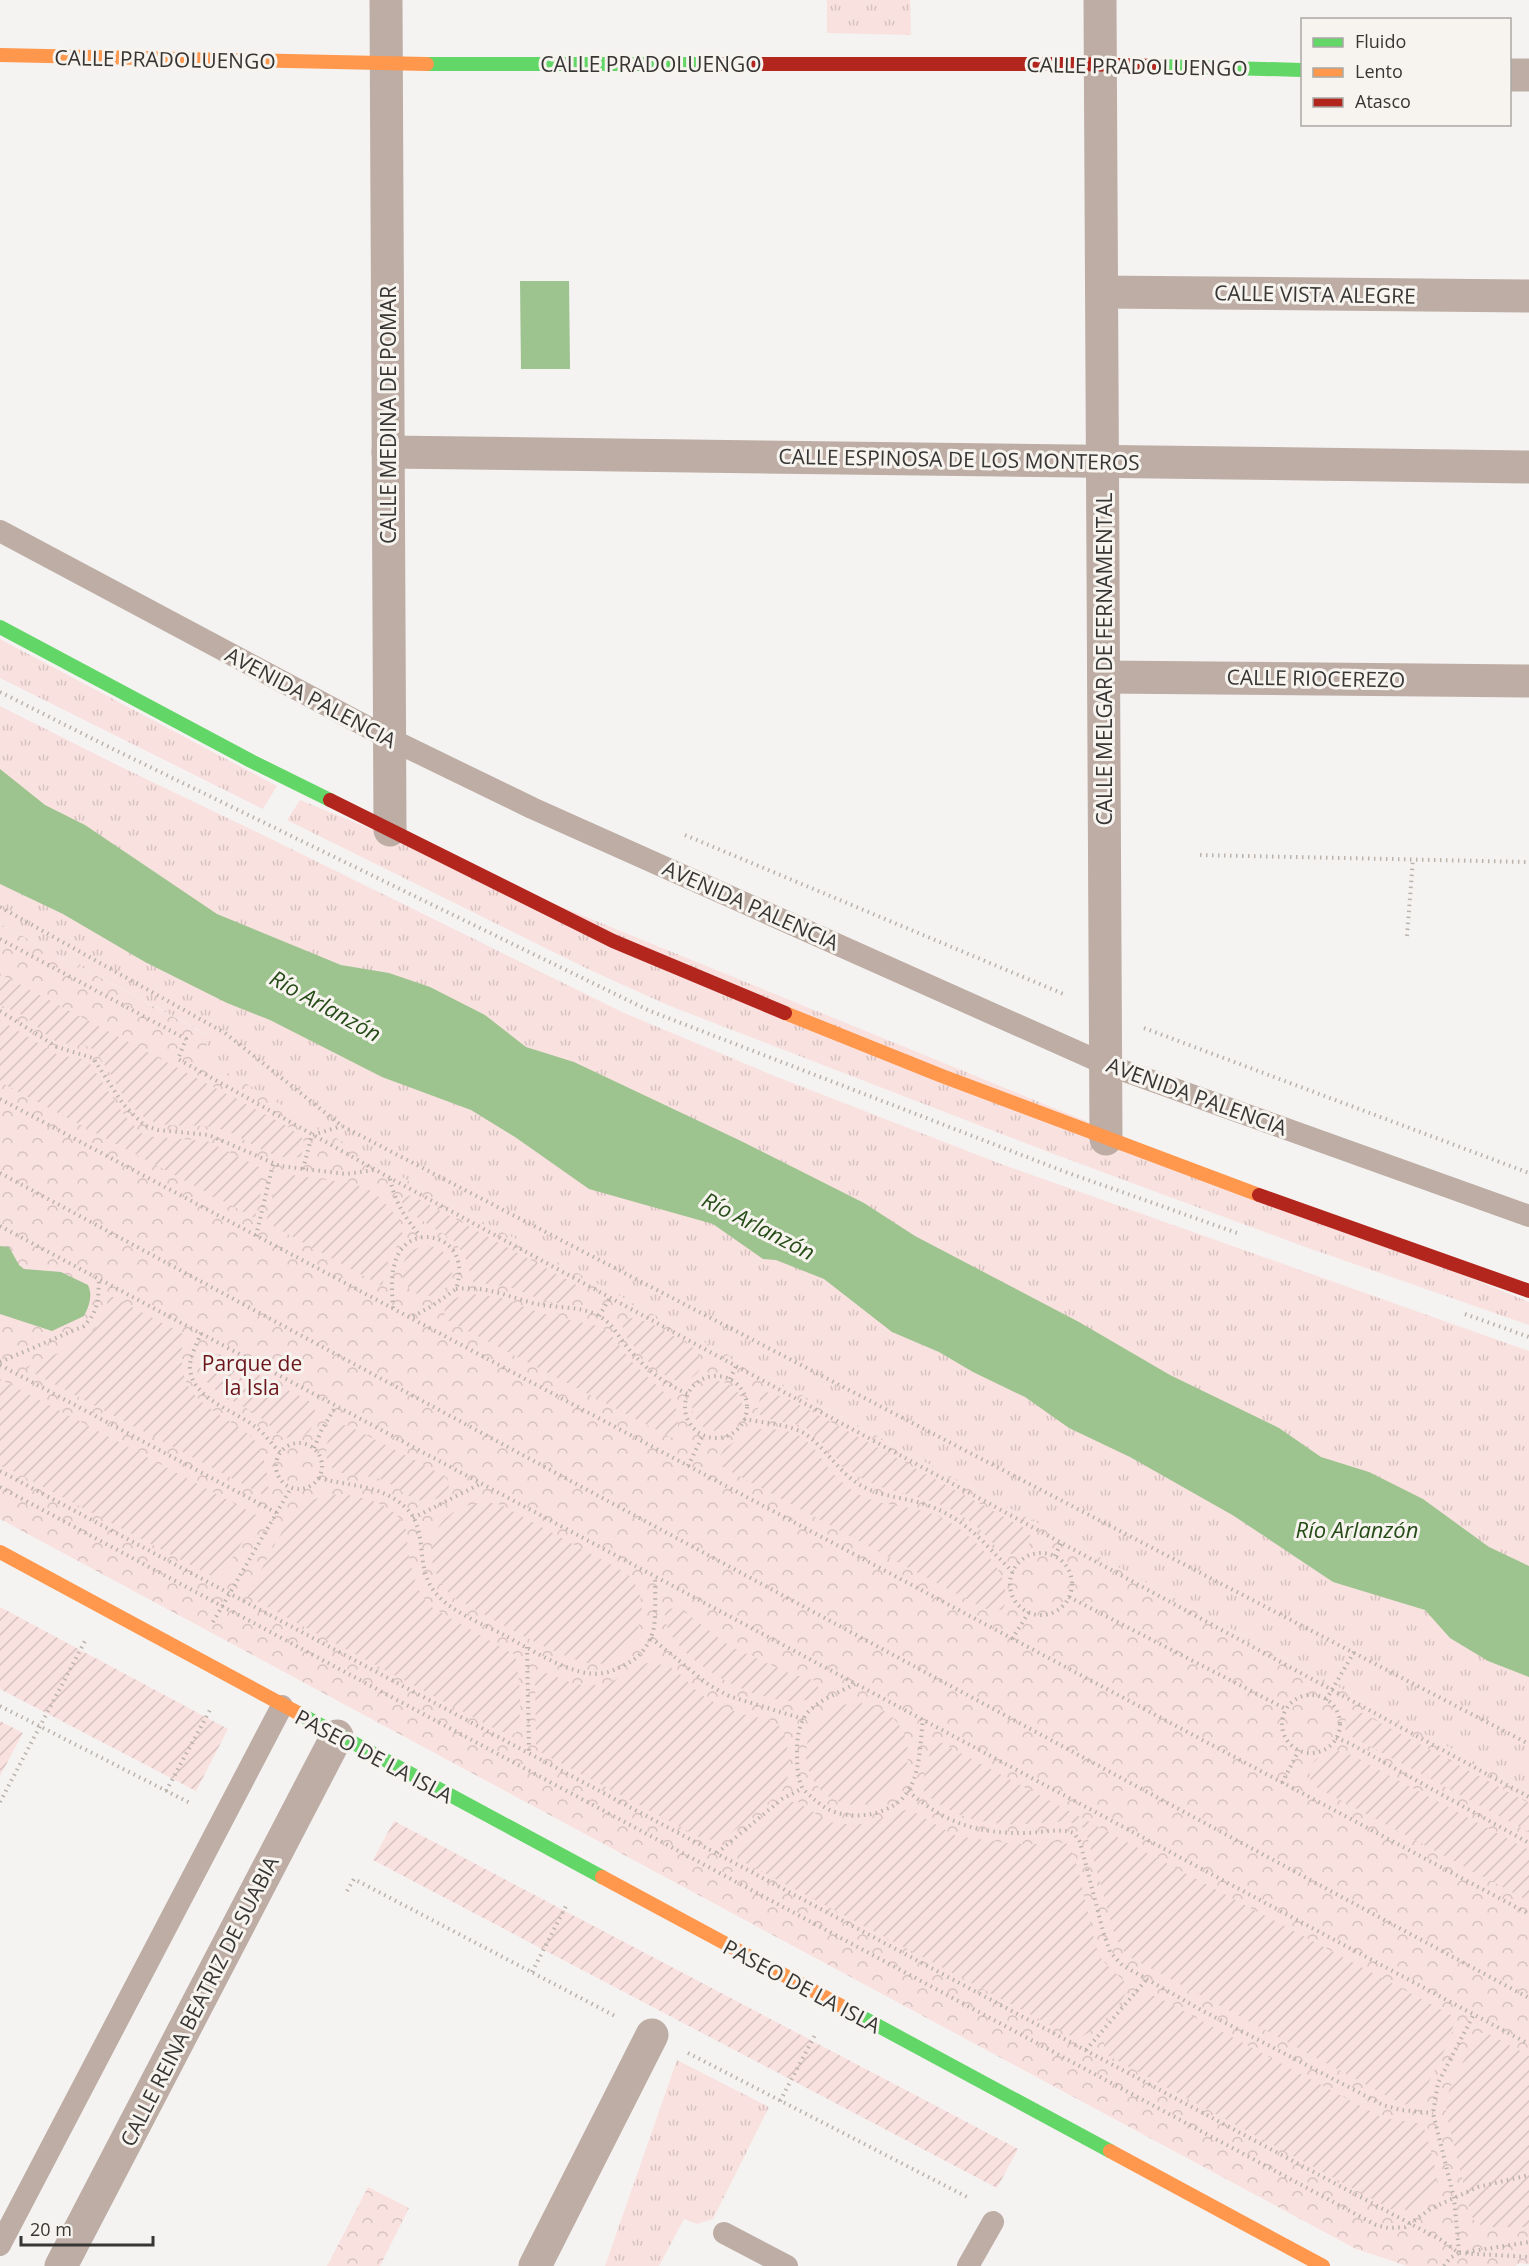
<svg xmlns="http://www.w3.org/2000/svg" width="1529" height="2266" font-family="'Open Sans',sans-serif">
<defs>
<pattern id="grass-tufts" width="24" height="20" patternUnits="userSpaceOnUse" patternTransform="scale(1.5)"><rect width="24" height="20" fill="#f9e1df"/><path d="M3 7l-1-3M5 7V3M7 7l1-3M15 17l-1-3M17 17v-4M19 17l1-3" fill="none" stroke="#d6c2c0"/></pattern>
<pattern id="park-crowns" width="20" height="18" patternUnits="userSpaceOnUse" patternTransform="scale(1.5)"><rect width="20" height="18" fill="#f9e1df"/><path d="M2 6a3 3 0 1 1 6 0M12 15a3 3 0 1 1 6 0" fill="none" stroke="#d6c2c0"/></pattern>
<pattern id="garden-furrows" width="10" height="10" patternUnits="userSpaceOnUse" patternTransform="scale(1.5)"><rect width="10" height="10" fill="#f9e1df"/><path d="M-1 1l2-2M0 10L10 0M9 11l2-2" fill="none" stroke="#d6c2c0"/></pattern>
</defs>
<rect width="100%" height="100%" fill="#f5f3f1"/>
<g fill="url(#grass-tufts)">
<polygon points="827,0 910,0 911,35 827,33"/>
<polygon points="0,639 277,786 263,809 0,678"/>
<polygon points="0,706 111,762 263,835 622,1012 777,1077 1001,1164 1529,1351 1529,1791 394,1173 199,1056 208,1035 0,924"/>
<polygon points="300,800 1529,1302 1529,1325 1297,1244 1051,1153 670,1006 592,971 287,820"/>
<polygon points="677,2060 769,2107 713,2219 697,2224 684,2219 659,2266 605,2266"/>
</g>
<g fill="url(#park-crowns)">
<polygon points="0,924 209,1036 200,1056 394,1173 1529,1791 1529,2264 1520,2263 1515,2266 1407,2266 1356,2249 0,1519"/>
<polygon points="368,2187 409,2208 380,2266 327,2266"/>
</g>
<g fill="url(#garden-furrows)">
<path d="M0,974L287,1126L300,1136L304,1141L301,1157C271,1162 250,1140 224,1130C197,1120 161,1134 139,1113C119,1096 110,1068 93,1049L84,1045L59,1043L50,1038L25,1016L0,1005Z"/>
<path d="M0,1020L58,1055L82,1059L90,1064L125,1116L141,1133L154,1137L207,1141L259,1167C265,1184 259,1201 255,1218L0,1082Z"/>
<polygon points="286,1174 354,1184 369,1190 379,1197 399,1219 403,1236 388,1261 382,1286 266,1222 274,1192"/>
<path d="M411,1195L575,1284L579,1289V1294C564,1315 530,1294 512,1288C499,1284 486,1285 473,1282L465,1256L454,1241L403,1208L402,1199Z"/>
<circle cx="427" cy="1271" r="25"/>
<path d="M107,1294L183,1334C177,1387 190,1396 232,1423C241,1429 252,1435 257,1444C267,1461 268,1479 269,1498L24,1368C47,1359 93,1339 104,1317C108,1310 107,1301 107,1294Z"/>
<path d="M472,1294L499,1297L540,1313L602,1327L611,1335L633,1363L671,1399L676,1408L678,1424V1429L672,1438L445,1319C441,1302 457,1296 472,1294Z"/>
<path d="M629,1318C643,1318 656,1326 668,1333C678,1339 696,1346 700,1358C706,1373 685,1385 674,1380C658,1374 632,1346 623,1332V1323Z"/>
<path d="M218,1354L311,1402C315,1408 316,1413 314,1420C311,1438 297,1439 281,1437C274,1431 268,1423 260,1417C242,1402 190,1388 204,1358Z"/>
<polygon points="0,1379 258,1516 219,1580 0,1464"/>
<circle cx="717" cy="1406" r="25"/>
<path d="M766,1392L787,1398L1028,1530C1037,1549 1017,1557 1001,1553C982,1528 960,1510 928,1500C902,1492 880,1490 855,1474C836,1462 823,1440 805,1427C789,1421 772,1423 757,1413L760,1397Z"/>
<path d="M347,1425L445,1476L449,1484L448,1492C439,1498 429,1504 418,1500C404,1495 392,1482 377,1478C363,1474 338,1478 329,1464C323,1454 328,1441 330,1432L339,1426Z"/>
<path d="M755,1429C767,1429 784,1429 796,1434C812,1441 822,1461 833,1474C841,1482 852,1491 862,1496C887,1508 917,1505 942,1518C969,1532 1018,1575 1003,1609L996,1611L983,1608L719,1465L717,1461L725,1448Z"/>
<path d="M340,1494C364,1497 397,1504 406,1530C407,1536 407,1543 408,1549C411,1570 415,1587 428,1605L515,1655C519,1674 524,1715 516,1733L511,1734L499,1731L247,1596C256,1579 265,1563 274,1546C292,1514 301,1497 340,1494Z"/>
<path d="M487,1502L501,1505L628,1574C642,1591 645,1608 638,1629C634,1645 617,1663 599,1664C571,1667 483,1613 454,1598C413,1559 430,1506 487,1502Z"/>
<polygon points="0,1607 228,1729 196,1791 0,1689"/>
<path d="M675,1608L682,1610L731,1647L789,1673L816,1681L819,1690L817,1695C781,1721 662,1659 665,1613L669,1609Z"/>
<path d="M647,1663C684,1665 680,1680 705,1697C714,1703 725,1707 734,1711C750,1718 768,1716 782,1728C789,1746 794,1776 781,1792L726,1837L718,1841L701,1838L540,1752L536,1744L535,1675L539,1671C555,1674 569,1685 585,1685C608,1687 628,1674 647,1663Z"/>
<circle cx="857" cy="1754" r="51"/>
<path d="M1358,1711L1529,1803V1832L1349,1735C1342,1729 1345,1719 1350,1712Z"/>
<polygon points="0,1721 23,1733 0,1776"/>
<path d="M933,1741H938L1451,2015L1453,2026L1451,2037L1419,2102L1411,2105L1402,2104L1126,1955L1115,1936L1085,1829C1067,1816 1046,1824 1025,1824C990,1826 951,1818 924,1792V1777Z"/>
<path d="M1338,1751L1347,1753L1529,1850V1901L1314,1786C1307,1778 1309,1763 1318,1758C1323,1754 1332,1754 1338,1751Z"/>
<path d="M791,1802H798L828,1822L843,1824H866L905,1810L912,1811L956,1836L1015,1844H1041L1050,1841L1069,1844L1078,1869L1095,1944L1102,1960L1129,1986C1122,2006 1098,2029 1079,2038L1071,2036L742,1861L734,1851L736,1847Z"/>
<polygon points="394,1821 1018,2149 997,2188 373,1860"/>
<path d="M1149,1994L1159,1998L1383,2118L1423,2124C1427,2140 1443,2181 1434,2194C1431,2199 1424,2203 1419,2205C1409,2210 1402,2211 1391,2209L1109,2056L1104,2052V2040L1140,1997Z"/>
<polygon points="1480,2033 1487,2033 1529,2056 1529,2227 1485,2227 1476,2223 1471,2215 1446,2112 1449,2090 1476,2036"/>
</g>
<g fill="#9dc38f">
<polygon points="520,281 569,281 570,369 521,369"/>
<polygon points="0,769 45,805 85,825 217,914 341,965 389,973 430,987 485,1015 526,1047 574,1062 741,1141 864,1203 915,1236 1079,1322 1170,1375 1279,1428 1321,1457 1369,1472 1423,1499 1489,1547 1529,1566 1529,1677 1488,1661 1450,1638 1425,1610 1333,1582 1234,1516 1130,1457 1069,1428 1025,1397 973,1372 939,1352 892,1332 824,1279 776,1260 763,1259 713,1224 589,1189 515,1137 471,1110 382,1077 270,1020 227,1003 145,962 63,914 0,884"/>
<path d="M0,1246L9,1247L19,1265L24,1269L61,1272L88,1285C93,1296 89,1306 84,1316L52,1331L0,1314Z"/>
</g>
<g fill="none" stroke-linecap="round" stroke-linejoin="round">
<g stroke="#bab2ab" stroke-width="4" stroke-dasharray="1.5 4.5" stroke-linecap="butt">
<polyline points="0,692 111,748 650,1011 1063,1171 1240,1234"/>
<polyline points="685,835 1066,995"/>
<polyline points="1200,855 1529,862"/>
<polyline points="0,907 225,1033 342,1126 1529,1744"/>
<polyline points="1407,936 1413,859"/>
<polyline points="0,939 186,1039 178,1059 390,1178 1529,1797"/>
<polyline points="0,1011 57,1047 93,1058 123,1104 144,1125 158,1130 209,1135 280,1166 346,1174 374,1170"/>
<polyline points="1144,1028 1529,1173"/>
<polyline points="0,1099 1529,1914"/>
<polyline points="303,1169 312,1135 342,1126"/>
<polyline points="0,1173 1529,1998"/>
<path d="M390,1179C396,1205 405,1217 421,1237"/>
<polyline points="0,1226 1529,2044"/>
<polyline points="256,1236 273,1164"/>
<path d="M456,1289C485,1285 509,1297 536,1304C556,1308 582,1306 599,1316C612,1323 618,1336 627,1347C646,1369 661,1382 688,1394"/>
<path d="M393,1308C392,1291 390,1273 397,1257C411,1221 474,1235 456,1289L432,1306L410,1318"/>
<polyline points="1465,1314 1529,1337"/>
<polyline points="599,1316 610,1298"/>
<path d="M201,1333C197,1344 189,1357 190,1369C193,1400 237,1411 258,1429C266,1435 272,1445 280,1452"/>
<path d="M0,1362L84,1326C99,1310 98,1300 99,1279"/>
<polyline points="0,1365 277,1513"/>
<circle cx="716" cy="1407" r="31"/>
<polyline points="730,1379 736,1366"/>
<path d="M744,1419C763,1423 791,1424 807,1435C827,1450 839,1472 860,1485C880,1497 905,1497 927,1505C968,1520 983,1543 1013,1572"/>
<circle cx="299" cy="1466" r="23"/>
<polyline points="314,1448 321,1431 336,1406"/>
<polyline points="688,1466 703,1435"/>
<polyline points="0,1471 1411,2224 1441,2240 1459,2253 1529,2257"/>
<path d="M319,1478C351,1487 383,1484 408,1510C428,1532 415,1566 434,1591C450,1612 483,1624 506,1636C530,1649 576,1679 603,1673C612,1672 620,1667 628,1663C642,1656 651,1642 654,1627C656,1611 655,1593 655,1577"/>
<polyline points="0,1487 1376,2225 1388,2228 1405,2227 1432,2208 1478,2187 1529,2175"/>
<polyline points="413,1518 480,1484"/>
<circle cx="1041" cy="1584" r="31"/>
<polyline points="1055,1556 1061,1543"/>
<polyline points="1069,1597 1286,1709"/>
<polyline points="213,1622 291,1488"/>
<polyline points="651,1638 709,1685 729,1696 803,1719"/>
<polyline points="1012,1639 1029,1612"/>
<polyline points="527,1647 529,1753"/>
<path d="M855,1684C840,1692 819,1700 808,1712C799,1723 797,1737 797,1751C797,1762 797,1777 802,1787C805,1792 811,1796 815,1800C818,1802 822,1806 826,1808C850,1822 893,1816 908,1791C921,1771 920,1742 923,1719"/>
<circle cx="1311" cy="1724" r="29"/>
<polyline points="1326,1700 1354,1652"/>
<polyline points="0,1706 192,1804"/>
<polyline points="1336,1738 1349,1743 1529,1843"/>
<polyline points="1282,1783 1299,1750"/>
<polyline points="166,1791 210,1710"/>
<path d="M908,1791C946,1824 979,1834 1028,1833C1045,1832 1058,1828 1074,1833L1080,1842L1103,1931L1110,1952L1122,1965L1203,2011L1383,2105L1401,2110L1433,2113"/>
<polyline points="0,1802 85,1641"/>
<polyline points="717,1853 782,1799 803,1788"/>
<polyline points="347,1891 354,1879 617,2017"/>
<polyline points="532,1972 567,1904"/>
<polyline points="1086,2050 1147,1979"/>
<polyline points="688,2053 969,2198"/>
<polyline points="780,2101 815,2035"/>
<polyline points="1459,2252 1454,2198 1433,2113 1438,2083 1474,2014"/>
<polyline points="1467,2252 1529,2242"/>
<polyline points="1444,2266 1450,2258 1459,2253"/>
</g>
<g stroke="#bdada5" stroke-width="22">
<polyline points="0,531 390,739 532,808 910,977 1105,1064 1529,1216"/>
<polyline points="724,2233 787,2266"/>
<polyline points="0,2245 282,1706"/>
<polyline points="968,2266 993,2222"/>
</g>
<g stroke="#bdada5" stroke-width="33">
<polyline points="386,0 390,830"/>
<polyline points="1100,0 1106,1139"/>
<polyline points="1510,75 1529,75"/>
<polyline points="1102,292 1529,296"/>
<polyline points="388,452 1529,467"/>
<polyline points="1104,677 1529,681"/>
<polyline points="61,2266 337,1736"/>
<polyline points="535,2266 652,2035"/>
</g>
<g stroke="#63d668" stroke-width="14">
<polyline points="427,64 710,64"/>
<polyline points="1160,66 1302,70"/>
<polyline points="0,627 251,761 330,800"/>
<polyline points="298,1713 602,1877"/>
<polyline points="858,2015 1110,2151"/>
</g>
<g stroke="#ff974d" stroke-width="14">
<polyline points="0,55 427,64"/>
<polyline points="785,1013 942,1076 1259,1195"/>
<polyline points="0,1552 298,1713"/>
<polyline points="602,1877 858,2015"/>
<polyline points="1110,2151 1323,2266"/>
</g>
<g stroke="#b3261e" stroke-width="14">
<polyline points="710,64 1077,64 1160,66"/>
<polyline points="330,800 613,941 785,1013"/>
<polyline points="1259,1195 1529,1291"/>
</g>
</g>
<g text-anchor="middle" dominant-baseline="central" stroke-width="6" stroke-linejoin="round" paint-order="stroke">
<g font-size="21" fill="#373635" stroke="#f7f4ef">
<text transform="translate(165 59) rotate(1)">CALLE PRADOLUENGO</text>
<text x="651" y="64">CALLE PRADOLUENGO</text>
<text transform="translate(1137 66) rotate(1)">CALLE PRADOLUENGO</text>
<text transform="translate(1315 294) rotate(1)">CALLE VISTA ALEGRE</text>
<text transform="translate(388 415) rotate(-90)">CALLE MEDINA DE POMAR</text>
<text transform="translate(959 459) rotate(1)">CALLE ESPINOSA DE LOS MONTEROS</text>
<text transform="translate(1104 659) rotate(-90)">CALLE MELGAR DE FERNAMENTAL</text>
<text transform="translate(1316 678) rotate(1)">CALLE RIOCEREZO</text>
<text transform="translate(311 697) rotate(28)">AVENIDA PALENCIA</text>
<text transform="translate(751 905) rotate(24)">AVENIDA PALENCIA</text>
<text transform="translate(1197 1096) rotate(20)">AVENIDA PALENCIA</text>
<text transform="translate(374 1756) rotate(28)">PASEO DE LA ISLA</text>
<text transform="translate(802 1986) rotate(28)">PASEO DE LA ISLA</text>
<text transform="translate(199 2001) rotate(-63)">CALLE REINA BEATRIZ DE SUABIA</text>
</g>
<g font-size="21" fill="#6b141b" stroke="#f7f4ef">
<text x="252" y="1363">Parque de<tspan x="252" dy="24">la Isla</tspan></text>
</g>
<g font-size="22" font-style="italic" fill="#264c18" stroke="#f7f4ef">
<text transform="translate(326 1005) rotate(29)">Río Arlanzón</text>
<text transform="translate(759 1225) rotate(27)">Río Arlanzón</text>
<text x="1357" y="1529">Río Arlanzón</text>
</g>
</g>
<rect x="1301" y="18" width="210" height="108" fill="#f7f4ef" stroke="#aaa8a5" stroke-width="1.5"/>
<rect x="1313" y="38" width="30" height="9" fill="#63d668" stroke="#aaa8a5" stroke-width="1.5"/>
<text x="1355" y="48" font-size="18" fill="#373635">Fluido</text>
<rect x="1313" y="68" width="30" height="9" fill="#ff974d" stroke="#aaa8a5" stroke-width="1.5"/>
<text x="1355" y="78" font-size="18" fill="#373635">Lento</text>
<rect x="1313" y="98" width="30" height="9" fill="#b3261e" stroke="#aaa8a5" stroke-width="1.5"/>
<text x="1355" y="108" font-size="18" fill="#373635">Atasco</text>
<path d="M21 2236v9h132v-9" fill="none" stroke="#373635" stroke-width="3"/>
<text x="30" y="2236" font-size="18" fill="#373635" stroke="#f7f4ef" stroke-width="4.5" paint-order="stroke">20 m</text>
</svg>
